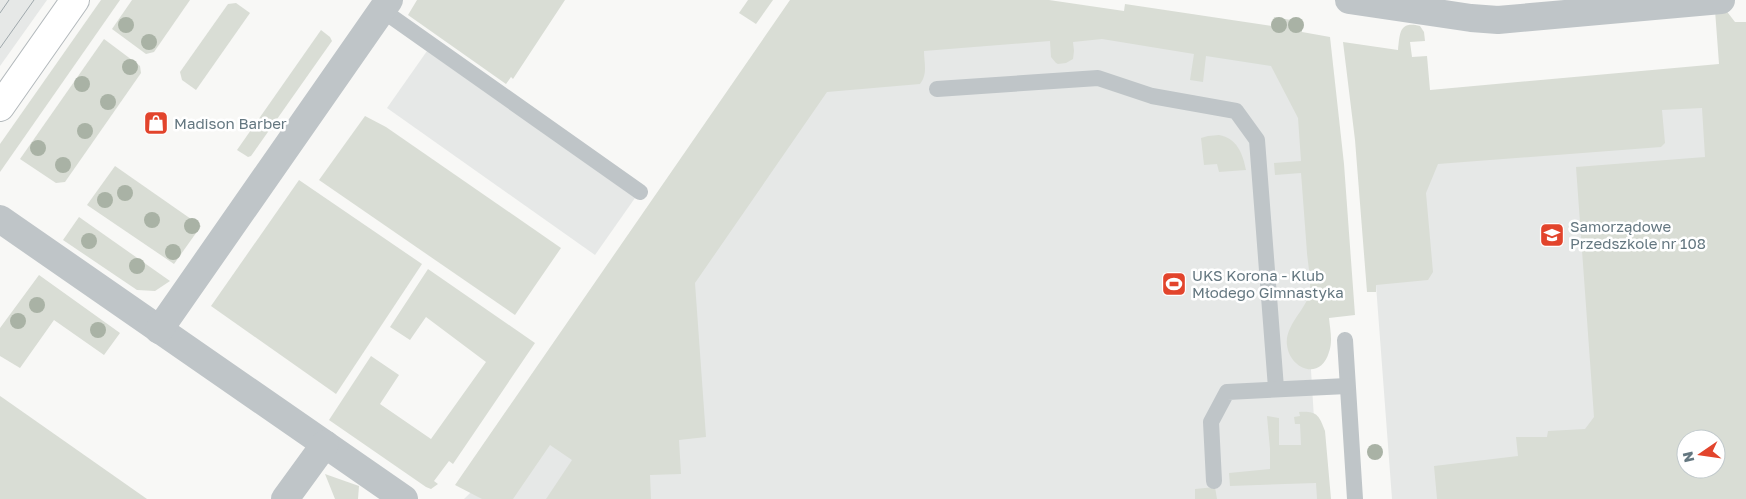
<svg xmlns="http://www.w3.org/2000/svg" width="1746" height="499" font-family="'Golos Text',sans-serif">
<rect width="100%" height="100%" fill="#f8f8f6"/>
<g fill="#e6e8e7" fill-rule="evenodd">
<polygon points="0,0 47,0 0,66"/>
<polygon points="830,0 1325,51 1320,318 1311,370 1319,499 464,499 497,467"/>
<polygon points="427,51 635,198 595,255 387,108"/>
<path d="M1720,70L1746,494L1674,499H1392L1376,285L1427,92ZM1686,439H1716V469H1686Z"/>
</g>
<g fill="#d9ddd5" fill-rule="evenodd">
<polygon points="101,0 120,0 0,172 0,144"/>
<polygon points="132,0 190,0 154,52 146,54 112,29"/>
<polygon points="417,0 565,0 513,79 511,77 506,84 408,15"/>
<polygon points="748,0 773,0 756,24 739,13"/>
<path d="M790,0H1049L1124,11L1125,4L1272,26L1274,17L1302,22V32L1330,37L1344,164L1355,315L1329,318C1330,329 1333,341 1329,352C1321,381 1290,370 1287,345C1284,325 1309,307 1310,290C1311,278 1308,265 1307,253C1305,226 1303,199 1301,173L1275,175L1274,163L1301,161L1298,118L1271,66L1206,56L1203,82L1190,80L1194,54L1102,39L1073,42L1074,51L1073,59L1066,63L1058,64L1056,63L1051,57L1050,41L924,51C924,63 928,74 920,84L827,92L695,283L706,437L679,440L681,474L650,475L651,499H546L572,460L550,445L513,499H482L455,485Z"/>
<polygon points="236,3 250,13 196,90 182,80 180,72 228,4"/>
<path d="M1725,9L1735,22H1746V499H1437L1434,466L1518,456L1516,437H1547L1548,431L1585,429L1594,417L1576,167L1705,157L1702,108L1662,110L1665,143L1661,147L1438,164L1426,193L1433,272L1428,280L1376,285V292H1367L1355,140L1343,42L1398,50C1400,33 1399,21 1420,26L1424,32L1425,41L1410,42L1412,57L1427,56L1430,90L1719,64L1715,10ZM1686,439H1716V469H1686Z"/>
<polygon points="321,30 330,37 332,41 251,156 248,157 237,150"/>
<polygon points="104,39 140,66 141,73 65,182 56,183 20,159"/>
<polygon points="365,116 386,127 561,248 515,315 319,180"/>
<path d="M1219,135C1237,138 1243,154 1246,170L1219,172L1217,164L1204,165L1201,138L1208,136Z"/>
<polygon points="115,166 201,226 174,264 87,205"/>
<polygon points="299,180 422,264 336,394 211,306"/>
<polygon points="79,217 170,281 155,291 137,290 63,240"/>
<polygon points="428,269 535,343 453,464 449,461 434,481 438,484 431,489 426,487 329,420 371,356 399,375 380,404 431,439 486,362 426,317 410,340 390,327"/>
<polygon points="39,275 120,333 104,355 54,320 20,368 0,356 0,328"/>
<polygon points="0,396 3,398 147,499 0,499"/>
<path d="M1299,412C1317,411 1319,415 1325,431L1331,499H1317L1316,483L1230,486L1229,473L1270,469V449L1267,416L1279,418V445H1301L1300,424H1295L1294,417L1300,416Z"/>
<polygon points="325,474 359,486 358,499 335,499"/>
<polygon points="1215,487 1217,499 1195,499 1195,489"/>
</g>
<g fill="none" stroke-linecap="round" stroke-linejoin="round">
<defs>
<polyline id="primary" points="0,107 75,0"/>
</defs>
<use href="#primary" stroke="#b3b9bc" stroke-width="30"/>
<g stroke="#bfc5c8" stroke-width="16">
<polyline points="382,10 640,192"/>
<polyline points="937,89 1098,78 1152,96 1236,111 1257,140 1276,388"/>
<polyline points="1345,340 1355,499"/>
<polyline points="1214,481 1211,422 1227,392 1347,386"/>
</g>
<g stroke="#bfc5c8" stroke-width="28">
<polyline points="1349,0 1471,18 1498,20 1721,0"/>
<polyline points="0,219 404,499"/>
<polyline points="159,330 389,0"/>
<polyline points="285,499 325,444"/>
</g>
<use href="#primary" stroke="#fff" stroke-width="28"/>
<g stroke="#9fa8ac" stroke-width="1">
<polyline points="0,13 9,0"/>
<polyline points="0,48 34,0"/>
</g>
</g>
<g fill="#a9b2a5">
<circle cx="126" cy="25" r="8"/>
<circle cx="1279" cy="25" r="8"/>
<circle cx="1296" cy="25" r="8"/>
<circle cx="149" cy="42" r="8"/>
<circle cx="130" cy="67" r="8"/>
<circle cx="82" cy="84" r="8"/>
<circle cx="108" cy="102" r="8"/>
<circle cx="85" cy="131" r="8"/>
<circle cx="38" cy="148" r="8"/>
<circle cx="63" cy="165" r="8"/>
<circle cx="125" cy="193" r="8"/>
<circle cx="105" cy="200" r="8"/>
<circle cx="152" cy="220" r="8"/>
<circle cx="192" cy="226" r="8"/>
<circle cx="89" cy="241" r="8"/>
<circle cx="173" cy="252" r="8"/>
<circle cx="137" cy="266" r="8"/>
<circle cx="37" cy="305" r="8"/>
<circle cx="18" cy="321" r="8"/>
<circle cx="98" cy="330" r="8"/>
<circle cx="1375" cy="452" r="8"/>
</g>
<defs>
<symbol id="shop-square" viewBox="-11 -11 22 22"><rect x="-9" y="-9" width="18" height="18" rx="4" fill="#e2442c" stroke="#fff"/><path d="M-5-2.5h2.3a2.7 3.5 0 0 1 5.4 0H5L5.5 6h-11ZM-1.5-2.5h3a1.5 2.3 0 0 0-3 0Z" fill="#fff"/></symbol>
<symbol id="school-square" viewBox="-11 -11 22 22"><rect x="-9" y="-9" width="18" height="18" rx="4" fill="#e2442c" stroke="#fff"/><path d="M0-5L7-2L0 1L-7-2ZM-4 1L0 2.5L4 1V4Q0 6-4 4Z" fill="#fff"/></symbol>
<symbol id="stadium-square" viewBox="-11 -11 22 22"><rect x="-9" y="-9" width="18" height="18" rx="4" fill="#e2442c" stroke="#fff"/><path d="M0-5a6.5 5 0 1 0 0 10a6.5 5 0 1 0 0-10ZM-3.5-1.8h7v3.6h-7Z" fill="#fff"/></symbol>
</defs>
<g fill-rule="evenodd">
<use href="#shop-square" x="142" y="109" width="28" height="28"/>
<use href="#school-square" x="1538" y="221" width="28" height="28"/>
<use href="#stadium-square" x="1160" y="270" width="28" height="28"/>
</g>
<g text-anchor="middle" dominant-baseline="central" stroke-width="5" stroke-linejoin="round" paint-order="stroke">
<g font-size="15" fill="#647780" stroke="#fff" text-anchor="start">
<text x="174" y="123">Madison Barber</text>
<text x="1570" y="226">Samorządowe<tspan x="1570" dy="17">Przedszkole nr 108</tspan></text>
<text x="1192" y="275">UKS Korona - Klub<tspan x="1192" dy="17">Młodego Gimnastyka</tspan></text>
</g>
</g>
<g transform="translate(1701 454) rotate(257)"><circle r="24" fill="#ffffff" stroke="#c1c9cc"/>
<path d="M0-4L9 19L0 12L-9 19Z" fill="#e2442c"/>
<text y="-8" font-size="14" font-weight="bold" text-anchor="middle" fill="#647780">N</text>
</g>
</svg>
